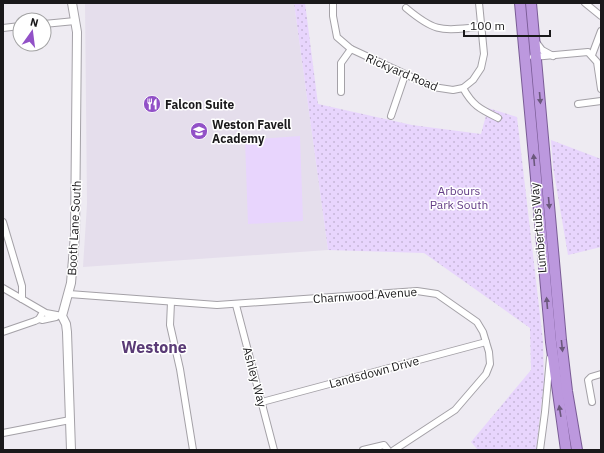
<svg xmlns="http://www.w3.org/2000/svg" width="604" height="453" font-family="'IBM Plex Sans',sans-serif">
<defs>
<pattern id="park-dots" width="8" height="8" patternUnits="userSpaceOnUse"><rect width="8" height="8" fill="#e8d5fd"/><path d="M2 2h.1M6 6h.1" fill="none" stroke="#c6b6d8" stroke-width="1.8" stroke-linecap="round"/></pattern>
</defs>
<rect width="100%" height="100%" fill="#eeebf2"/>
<polygon fill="#e5deec" points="85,3 294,3 328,250 83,267 87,204"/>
<g fill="url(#park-dots)">
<polygon points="294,3 305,3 318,104 412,125 481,134 488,108 517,117 543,341 544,382 536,450 478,450 471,442 531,370 530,328 424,253 328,250"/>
<polygon points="551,140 601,159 601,247 568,255 553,167"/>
</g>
<polygon fill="#e8d5fd" points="300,136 303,221 248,224 245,140"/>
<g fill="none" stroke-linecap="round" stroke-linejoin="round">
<defs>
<g id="minor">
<polyline points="333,3 333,16 337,37 351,49 433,87 453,90 463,88 473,80 481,68 484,54 479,3"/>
<polyline points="585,3 601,16"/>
<path d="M406,8C437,34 442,30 481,27"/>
<polyline points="44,24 75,21"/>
<polyline points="3,28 20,26"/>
<polyline points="536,42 542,50 553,56"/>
<polyline points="592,55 601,31"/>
<polyline points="533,57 588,52 597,62 601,89"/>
<path d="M463,88C473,106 480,109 498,118"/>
<polyline points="341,92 341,63 351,49"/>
<polyline points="578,104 601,101"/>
<polyline points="391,116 405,75"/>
<polyline points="3,222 22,286 22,299"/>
<polyline points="3,288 46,313 62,316"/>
<polyline points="69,294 217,305 417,291 437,294 477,322 483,332 489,352 490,364 486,374 455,410 394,450"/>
<polyline points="171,302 170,325 180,369 193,450"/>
<polyline points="236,305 274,450"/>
<polyline points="39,319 42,320 56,317"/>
<polyline points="3,332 35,321 39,319 43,312"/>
<polyline points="262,402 486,342"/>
<polyline points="592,402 588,380 591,377 601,374"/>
<polyline points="3,433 70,420"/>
<polyline points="363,450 384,445 388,450"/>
<polyline points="540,450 545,412 550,358"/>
</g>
<polyline id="tertiary" points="71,450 67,332 66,324 62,316 71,283 75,235 77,32 72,3"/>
<g id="trunk">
<polyline points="520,3 551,342 566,450"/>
<polyline points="531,3 561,340 567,391 577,450"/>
</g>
</defs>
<use href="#minor" stroke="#a4a1a7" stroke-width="8"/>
<use href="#tertiary" stroke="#a4a1a7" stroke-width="10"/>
<use href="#trunk" stroke="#795b95" stroke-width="12"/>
<use href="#minor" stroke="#fff" stroke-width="6"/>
<use href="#tertiary" stroke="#fff" stroke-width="8"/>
<use href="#trunk" stroke="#bc98de" stroke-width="10"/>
</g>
<defs><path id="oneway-solid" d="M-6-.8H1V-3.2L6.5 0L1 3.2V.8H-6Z"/></defs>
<g fill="#6b587c">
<use href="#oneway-solid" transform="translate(540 98) rotate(85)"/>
<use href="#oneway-solid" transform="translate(534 160) rotate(-95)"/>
<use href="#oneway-solid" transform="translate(549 203) rotate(85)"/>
<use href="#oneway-solid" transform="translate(547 303) rotate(-95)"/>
<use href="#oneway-solid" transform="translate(562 346) rotate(84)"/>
<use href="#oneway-solid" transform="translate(560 411) rotate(-99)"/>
</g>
<defs>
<symbol id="restaurant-disc" viewBox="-11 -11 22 22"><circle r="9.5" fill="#9251c7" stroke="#fff"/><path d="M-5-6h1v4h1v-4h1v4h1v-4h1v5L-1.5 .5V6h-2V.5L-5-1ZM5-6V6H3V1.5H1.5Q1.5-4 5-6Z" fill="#fff"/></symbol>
<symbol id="school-disc" viewBox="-11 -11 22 22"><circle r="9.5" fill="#9251c7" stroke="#fff"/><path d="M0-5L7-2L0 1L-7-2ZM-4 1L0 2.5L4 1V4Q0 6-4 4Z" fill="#fff"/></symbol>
</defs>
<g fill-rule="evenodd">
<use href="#restaurant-disc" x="142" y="94" width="20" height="20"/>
<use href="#school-disc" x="189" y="121" width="20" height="20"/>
</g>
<g text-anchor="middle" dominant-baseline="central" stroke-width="3" stroke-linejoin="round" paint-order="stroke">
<g font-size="12" fill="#1a191b" stroke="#fff">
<text transform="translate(402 72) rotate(23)">Rickyard Road</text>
<text transform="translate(74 228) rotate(-87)">Booth Lane South</text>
<text transform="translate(538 228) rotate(-95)">Lumbertubs Way</text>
<text transform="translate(365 295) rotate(-4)">Charnwood Avenue</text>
<text transform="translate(374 372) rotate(-15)">Landsdown Drive</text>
<text transform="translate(255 377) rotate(75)">Ashley Way</text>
</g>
<g font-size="12" font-weight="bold" fill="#1a191b" stroke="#fff" text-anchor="start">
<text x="165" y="104">Falcon Suite</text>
<text x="212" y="124">Weston Favell<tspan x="212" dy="14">Academy</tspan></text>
</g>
<g font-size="12" fill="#664088" stroke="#fff">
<text x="459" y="190">Arbours<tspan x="459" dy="14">Park South</tspan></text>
</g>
<g font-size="16" font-weight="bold" fill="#5a3b76" stroke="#fff">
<text x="154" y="347">Westone</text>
</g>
</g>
<rect width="604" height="453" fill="none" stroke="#1a191b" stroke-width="8"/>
<g transform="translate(32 32) rotate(14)"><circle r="19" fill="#ffffff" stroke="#a3a3a4"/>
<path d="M0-3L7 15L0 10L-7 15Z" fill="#9251c7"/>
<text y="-6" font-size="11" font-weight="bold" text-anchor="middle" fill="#1a191b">N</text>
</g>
<path d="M464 30v6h86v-6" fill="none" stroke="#1a191b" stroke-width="2"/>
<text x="470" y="30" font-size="12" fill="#1a191b" stroke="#ffffff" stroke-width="3" paint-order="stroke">100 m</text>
</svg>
